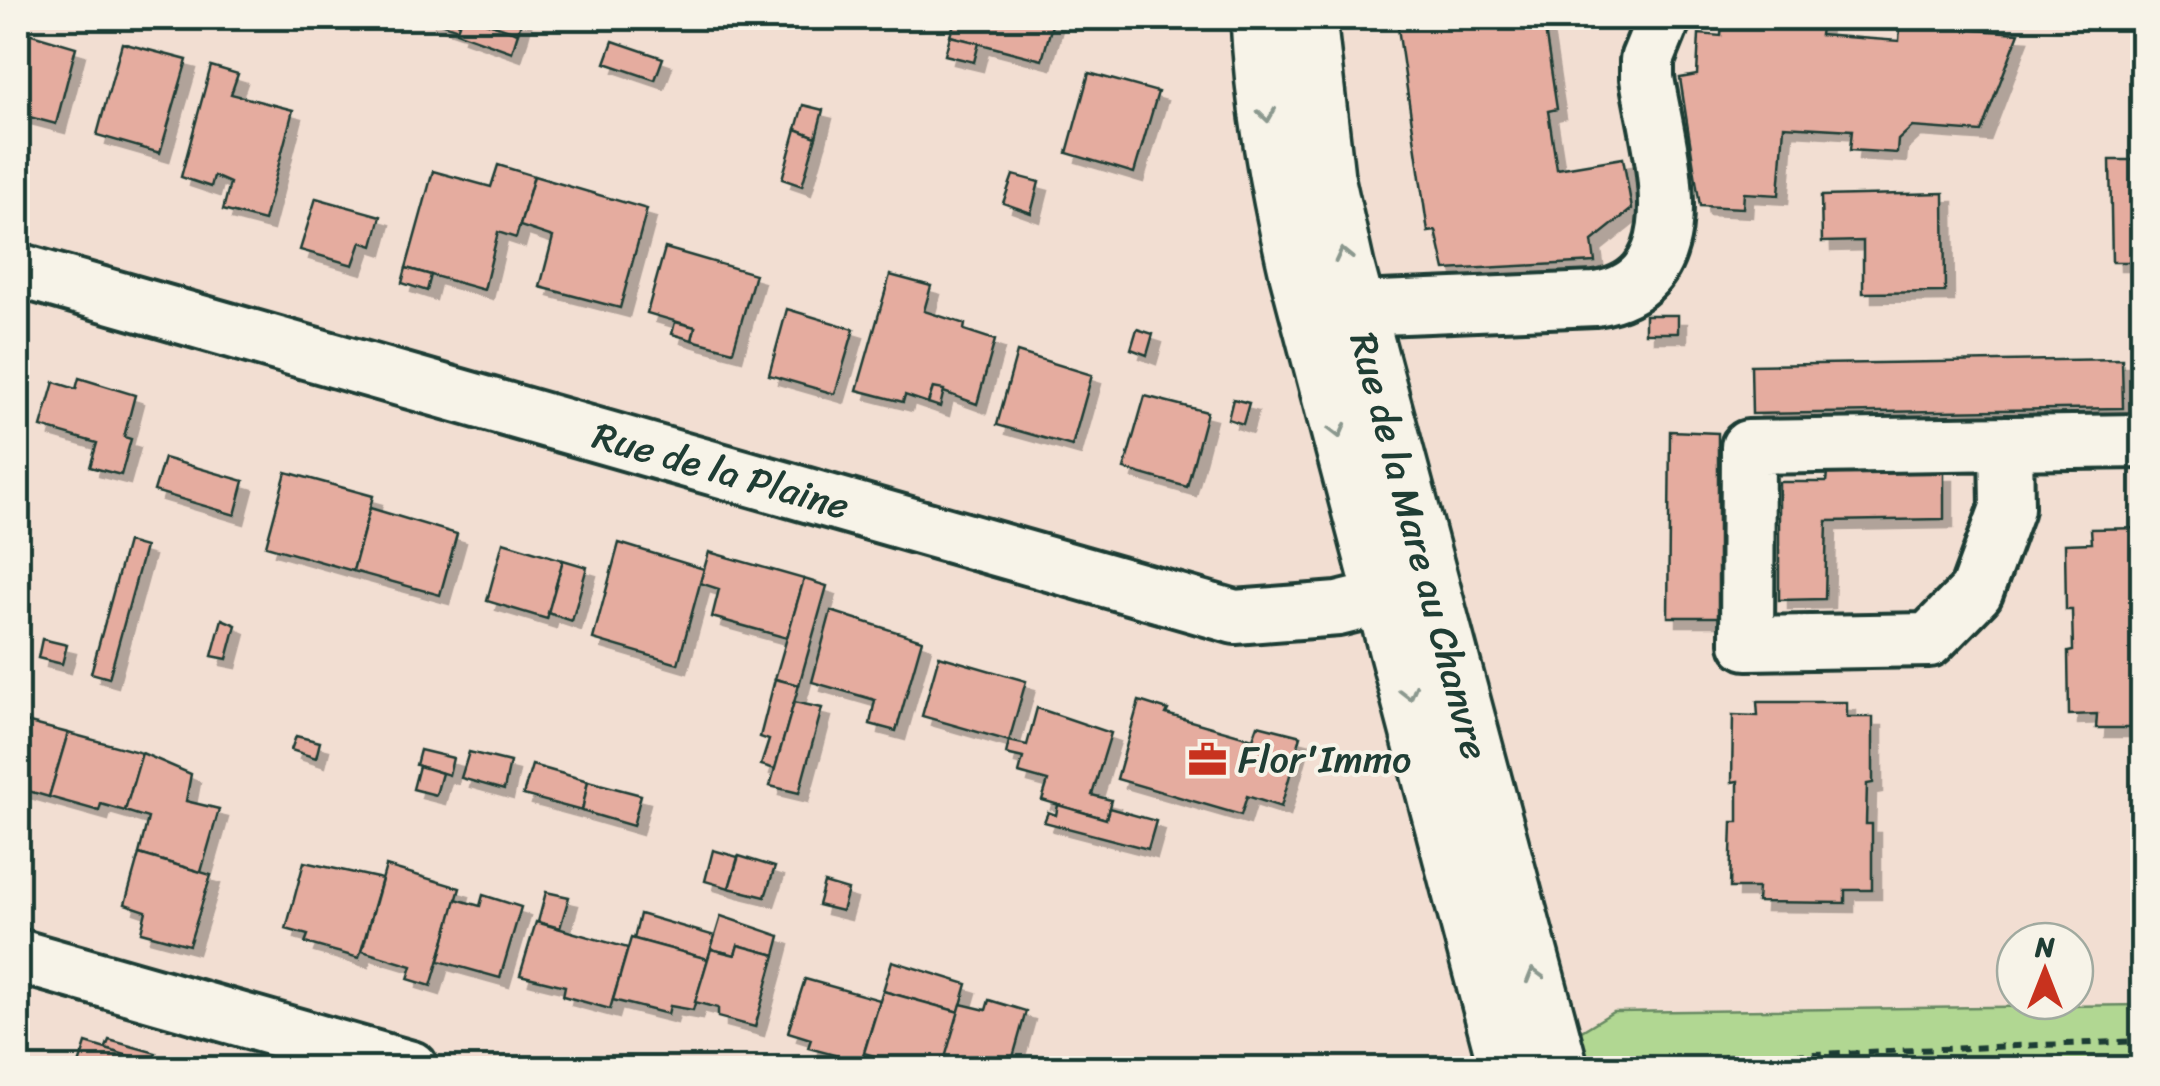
<svg xmlns="http://www.w3.org/2000/svg" width="2160" height="1086" font-family="Sriracha,sans-serif">
<defs>
<filter id="shadow"><feDropShadow dx="9" dy="9" stdDeviation="0" flood-color="#0004"/></filter>
</defs>
<rect width="100%" height="100%" fill="#f2ded2"/>
<filter id="ink" filterUnits="userSpaceOnUse"><feTurbulence type="fractalNoise" baseFrequency=".01" numOctaves="2"/><feDisplacementMap in="SourceGraphic" scale="20" xChannelSelector="R" yChannelSelector="G"/><feConvolveMatrix kernelMatrix="1 2 1 2 8 2 1 2 1" color-interpolation-filters="sRGB"/></filter>
<g filter="url(#ink)">
<polygon fill="#b1d792" stroke="#688a63" stroke-width="2.5" points="2142,1005 2142,1068 1575,1068 1565,1041 1613,1012"/>
<g fill="#e5ac9f" stroke="#1f3d34" stroke-width="2.5" filter="url(#shadow)">
<polygon points="425,18 461,18 458,29"/>
<polygon points="461,18 474,18 518,33 512,52 456,32"/>
<polygon points="474,18 522,18 518,33"/>
<polygon points="956,18 1054,18 1042,60 950,36"/>
<polygon points="1408,18 1527,18 1527,23"/>
<polygon points="1722,18 1822,21 1820,35 1899,41 1900,25 2019,33 1981,132 1912,127 1898,140 1897,153 1850,150 1852,130 1784,126 1779,195 1744,193 1743,208 1700,206 1680,78 1697,75 1699,34 1721,36"/>
<polygon points="1397,21 1544,23 1557,109 1548,111 1557,169 1623,158 1632,209 1592,241 1595,262 1445,270 1436,231 1428,232"/>
<polygon points="18,30 76,47 56,124 18,114"/>
<polygon points="950,36 979,43 974,62 945,55"/>
<polygon points="613,41 663,58 655,80 605,63"/>
<polygon points="122,43 187,60 160,153 97,135"/>
<polygon points="211,66 238,74 231,94 293,110 264,221 223,210 230,183 214,176 211,187 181,177"/>
<polygon points="1089,73 1158,92 1134,173 1067,153"/>
<polygon points="803,105 823,110 816,137 796,129"/>
<polygon points="796,129 816,137 802,186 782,179"/>
<polygon points="2110,160 2142,160 2142,262 2112,262"/>
<polygon points="498,165 534,176 516,238 498,232 484,290 406,268 433,171 491,187"/>
<polygon points="1013,175 1039,182 1031,213 1003,203"/>
<polygon points="534,176 647,209 620,308 540,287 553,237 520,226"/>
<polygon points="1944,193 1945,292 1863,293 1863,241 1822,242 1821,196"/>
<polygon points="316,198 381,216 373,246 361,242 353,265 300,250"/>
<polygon points="665,248 755,274 733,351 692,340 695,327 647,313"/>
<polygon points="406,268 431,275 427,291 402,283"/>
<polygon points="890,275 931,286 924,311 965,324 964,330 995,340 977,404 933,388 928,403 905,395 903,402 857,390"/>
<polygon points="787,309 854,329 835,394 769,375"/>
<rect x="1645" y="315" width="33" height="18"/>
<polygon points="675,322 695,327 692,340 672,334"/>
<polygon points="1137,329 1153,334 1147,355 1131,349"/>
<polygon points="1017,352 1092,375 1072,446 997,425"/>
<polygon points="2122,359 2123,408 1752,414 1751,365"/>
<polygon points="79,378 135,395 124,437 131,439 121,475 90,467 97,443 41,427 54,382 76,389"/>
<polygon points="933,388 944,390 940,407 928,403"/>
<polygon points="1145,396 1207,412 1187,487 1124,469"/>
<polygon points="1233,399 1249,403 1243,424 1228,419"/>
<polygon points="1670,431 1718,433 1718,617 1668,617"/>
<polygon points="164,458 244,481 235,515 154,491"/>
<polygon points="286,472 373,496 353,571 266,546"/>
<polygon points="1944,472 1944,519 1827,521 1825,599 1779,600 1779,482 1826,482 1827,474"/>
<polygon points="370,508 457,534 440,595 353,571"/>
<polygon points="2142,528 2142,728 2096,728 2097,714 2069,715 2068,652 2073,651 2072,610 2066,610 2065,544 2092,543 2091,529"/>
<polygon points="127,542 145,547 109,678 91,673"/>
<polygon points="503,542 563,560 547,619 487,601"/>
<polygon points="619,543 704,569 678,664 593,639"/>
<polygon points="709,552 804,579 787,638 712,617 719,589 700,583"/>
<polygon points="563,560 587,567 572,621 548,613"/>
<polygon points="804,579 827,586 799,685 775,679"/>
<polygon points="831,611 922,640 896,731 870,724 875,700 812,682"/>
<polygon points="222,619 236,625 227,659 212,656"/>
<polygon points="42,639 67,645 62,664 38,658"/>
<polygon points="939,656 1026,681 1009,741 922,716"/>
<polygon points="775,679 799,685 775,769 761,765 769,740 760,737"/>
<polygon points="1139,701 1168,710 1166,714 1253,739 1258,725 1301,736 1281,807 1247,796 1241,815 1117,779"/>
<polygon points="794,702 822,708 799,793 770,786"/>
<polygon points="1757,702 1847,702 1847,717 1873,717 1873,783 1867,784 1866,824 1872,824 1872,890 1845,890 1845,903 1757,902 1758,888 1730,888 1732,822 1738,822 1738,781 1732,782 1733,715 1758,716"/>
<polygon points="1037,708 1111,733 1092,795 1111,800 1106,819 1042,800 1048,781 1019,773 1023,758 1006,754 1009,741 1027,745"/>
<polygon points="18,720 68,733 49,797 18,788"/>
<polygon points="68,733 142,753 125,811 101,804 99,811 49,797"/>
<polygon points="296,736 320,742 316,758 291,750"/>
<polygon points="420,750 453,758 449,775 416,765"/>
<polygon points="469,752 510,762 504,790 461,778"/>
<polygon points="142,753 191,774 186,801 219,809 201,872 139,854 148,818 125,811"/>
<polygon points="532,765 588,781 582,811 523,795"/>
<polygon points="419,766 442,773 436,795 413,789"/>
<polygon points="588,781 641,795 633,826 582,811"/>
<polygon points="1058,805 1106,819 1109,808 1156,821 1148,849 1044,822 1048,812 1056,815"/>
<polygon points="713,850 738,857 729,888 705,881"/>
<polygon points="139,854 211,875 189,945 141,932 146,911 125,904"/>
<polygon points="739,856 775,867 765,897 729,888"/>
<polygon points="304,862 382,879 359,958 305,943 308,935 286,929"/>
<polygon points="386,866 460,888 431,986 408,979 412,966 362,951"/>
<polygon points="824,883 848,890 842,911 818,905"/>
<polygon points="546,892 569,897 560,928 538,922"/>
<polygon points="483,895 521,907 500,978 439,961 456,899 480,906"/>
<polygon points="640,914 715,936 708,959 634,939"/>
<polygon points="721,916 780,936 775,955 738,945 735,955 711,949"/>
<polygon points="536,922 628,948 610,1009 563,996 565,986 520,975"/>
<polygon points="631,938 708,959 693,1010 670,1006 668,1014 613,1000"/>
<polygon points="738,945 775,955 755,1027 718,1017 718,1008 695,1002 711,949 735,955"/>
<polygon points="892,961 967,984 959,1012 883,991"/>
<polygon points="805,979 880,1000 861,1062 808,1048 811,1039 788,1032"/>
<polygon points="883,991 959,1012 943,1067 920,1061 916,1068 864,1053"/>
<polygon points="989,1000 1026,1011 1010,1068 969,1068 945,1058 961,1004 986,1010"/>
<polygon points="109,1040 156,1053 152,1063 105,1050"/>
<polygon points="86,1043 152,1063 154,1068 78,1068"/>
</g>
<g fill="none" stroke-linecap="round" stroke-linejoin="round">
<defs>
<g id="street">
<polyline points="18,270 1235,617 1338,609 1423,588"/>
<path d="M1357,309L1595,299C1704,283 1658,149 1647,78V60L1664,18"/>
<polyline points="2006,443 2007,508 1976,592 1929,640 1747,643 1748,447 2142,441"/>
<polyline points="18,956 411,1068"/>
</g>
<g id="secondary">
<path d="M1259,18C1263,105 1278,188 1298,274L1507,1068"/>
<polyline points="1308,18 1326,177 1346,267 1560,1068"/>
</g>
</defs>
<use href="#street" stroke="#1f3d34" stroke-width="60"/>
<use href="#secondary" stroke="#1f3d34" stroke-width="62"/>
<g stroke="#1f3d34" stroke-width="6" stroke-dasharray="10 8" stroke-linecap="butt">
<polyline points="1615,1062 2142,1041"/>
<polyline points="1821,1068 1841,1057"/>
</g>
<use href="#street" stroke="#f7f3e8" stroke-width="52"/>
<use href="#secondary" stroke="#f7f3e8" stroke-width="55"/>
</g>
<defs><path id="oneway-chevron" d="M-2-3.5L2.5 0L-2 3.5" fill="none" stroke-width="1.6" stroke-linecap="round" stroke-linejoin="round" transform="scale(2.5)"/></defs>
<g stroke="#8b988e">
<use href="#oneway-chevron" transform="translate(1267 115) rotate(82)"/>
<use href="#oneway-chevron" transform="translate(1343 255) rotate(-103)"/>
<use href="#oneway-chevron" transform="translate(1338 431) rotate(75)"/>
<use href="#oneway-chevron" transform="translate(1409 693) rotate(75)"/>
<use href="#oneway-chevron" transform="translate(1534 975) rotate(-106)"/>
</g>
</g>
<defs>
<symbol id="office-bare" viewBox="-9 -9 18 18"><path d="M-6-3h4V-5.5h4V-3h4V5H-6ZM-1-4.5V-3h2v-1.5ZM-6 0V1H6V0Z" fill="#c8321e" stroke="#f7f3e8" stroke-width="2.5" paint-order="stroke"/></symbol>
</defs>
<g fill-rule="evenodd">
<use href="#office-bare" x="1180" y="732" width="55" height="55"/>
</g>
<g text-anchor="middle" dominant-baseline="central" stroke-width="8" stroke-linejoin="round" paint-order="stroke">
<g font-size="38" fill="#1f3d34" stroke="#f7f3e8">
<text transform="translate(721 471) rotate(16)">Rue de la Plaine</text>
<text transform="translate(1419 546) rotate(75)">Rue de la Mare au Chanvre</text>
</g>
<g font-size="38" fill="#1f3d34" stroke="#f7f3e8" text-anchor="start">
<text x="1238" y="759">Flor'Immo</text>
</g>
</g>
<rect width="2160" height="1086" fill="none" stroke="#f7f3e8" stroke-width="60"/>
<rect x="30" y="30" width="2100" height="1026" fill="none" stroke="#1f3d34" stroke-width="4" filter="url(#ink)"/>
<g transform="translate(2045 971)"><circle r="48" fill="#f7f3e8" stroke="#a1aaa0" stroke-width="2.5"/>
<path d="M0-8L18 38L0 25L-18 38Z" fill="#c8321e"/>
<text y="-15" font-size="28" font-weight="bold" text-anchor="middle" fill="#1f3d34">N</text>
</g>
</svg>
